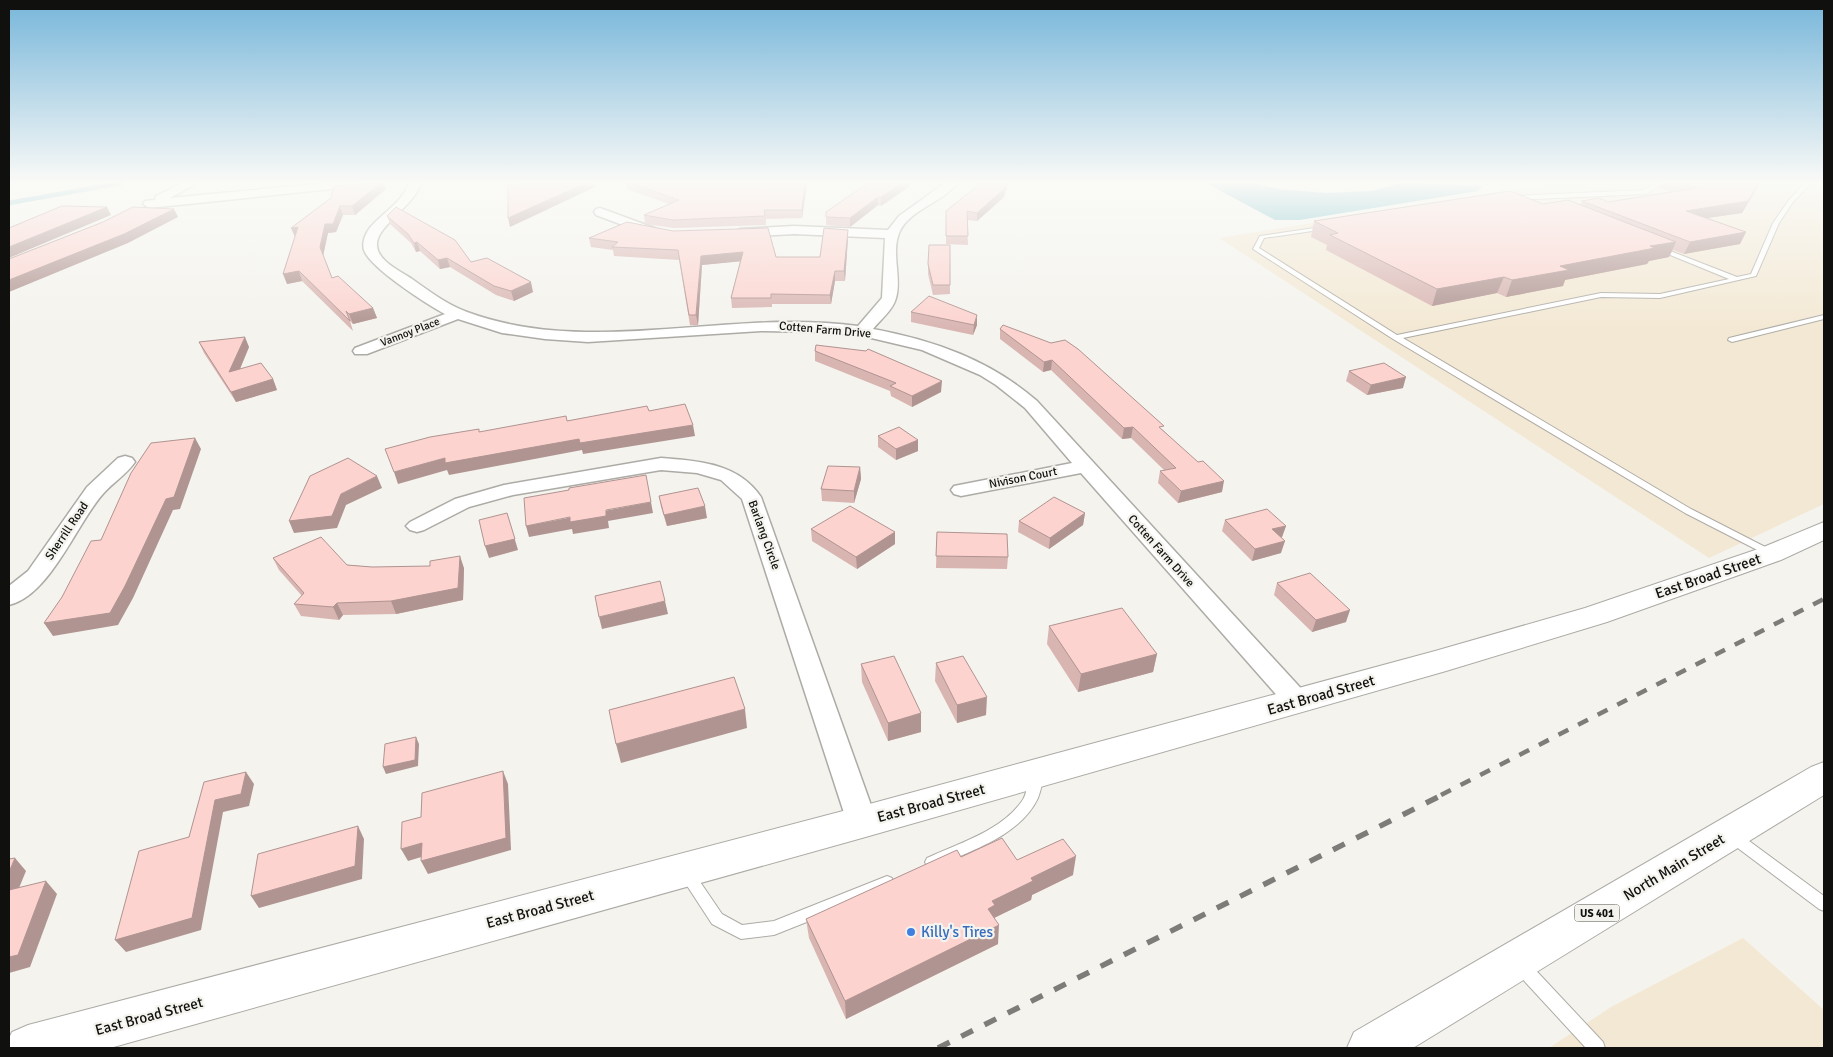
<svg xmlns="http://www.w3.org/2000/svg" width="1833" height="1057" font-family="Signika,sans-serif">
<rect width="100%" height="100%" fill="#f4f3ee"/>
<g fill="#f3e8d3">
<polygon points="1557,183 1824,183 1824,504 1709,558 1219,238"/>
<polygon points="1743,938 1824,1010 1824,1048 1549,1048 1611,1007"/>
</g>
<polygon fill="#6db9c6" points="1206,183 1253,183 1279,189 1326,193 1371,191 1401,183 1482,186 1478,191 1300,220 1275,220"/>
<g fill="none" stroke-linecap="round" stroke-linejoin="round">
<polyline stroke="#6db9c6" stroke-width="4.5" points="9,203 121,183"/>
<defs>
<g id="lane">
<polygon points="1657,183 1664,183 1646,194 1511,200 1508,198 1511,196 1645,190"/>
<polygon points="1805,183 1811,183 1793,202 1779,223 1756,276 1660,298 1601,297 1403,338 1691,509 1775,552 1776,554 1771,557 1685,513 1393,339 1253,249 1260,236 1328,226 1328,228 1326,229 1264,238 1259,248 1397,335 1601,293 1660,294 1729,279 1658,250 1657,249 1660,247 1737,277 1751,274 1773,223 1789,200"/>
<polygon points="1824,315 1824,319 1732,342 1728,340 1729,338"/>
<path d="M1035,771L1040,772C1044,780 1041,790 1038,798C1020,836 972,850 937,866L932,868L927,866L925,862L927,858C959,843 1001,831 1022,801C1029,792 1025,782 1030,772Z"/>
<polygon points="1732,830 1737,832 1824,896 1824,911 1819,909 1727,840 1725,836 1727,832"/>
<polygon points="687,869 692,870 722,914 742,925 774,921 887,876 892,878 894,883 892,888 774,935 741,939 712,924 680,875 682,870"/>
<polygon points="1522,959 1528,962 1603,1042 1605,1048 1586,1048 1516,972 1514,967 1516,962"/>
</g>
<g id="street">
<polygon points="182,183 197,183 170,198 327,183 367,183 361,186 149,208 143,204 145,201 155,200 156,196"/>
<path d="M409,183H421C414,207 375,226 377,246C378,261 400,271 412,279C429,291 446,304 467,312C593,358 728,308 858,326L882,298L885,238L794,234L740,237L734,233L740,229L794,226L888,230L899,216L945,183H957C943,203 909,209 899,233C891,254 902,278 896,298C893,310 880,320 873,329C933,340 990,360 1037,401L1307,695L1311,702L1307,709L1298,712L1289,709L1081,473L961,496L954,494L951,490L954,486L1072,463L1025,408L996,385L980,375L922,350L867,337L825,332L761,331L588,342L545,339L502,333L458,319L367,354H355L353,351L355,348L445,314C428,305 370,268 364,250C362,243 365,235 369,229C382,213 402,203 409,183Z"/>
<polygon points="600,208 657,229 658,232 652,236 596,215 594,212 596,209"/>
<path d="M125,456L132,458L135,462C126,475 112,483 102,495C76,525 50,595 9,605V586L28,571L87,487L118,458Z"/>
<path d="M661,458C699,461 738,463 761,497L877,822L872,831L862,834L852,831L847,822L742,499L721,480L697,473L661,470L513,495L469,507L424,530L417,532L410,530L406,526L410,522L455,499L504,485Z"/>
</g>
<polygon id="secondary" points="1824,522 1824,540 1781,560 1607,622 1446,671 862,838 110,1048 9,1048 9,1038 12,1032 28,1025 862,806 1435,651 1585,608 1761,548"/>
<polygon id="primary" points="1824,762 1824,795 1413,1048 1347,1048 1354,1032 1811,767"/>
</defs>
<use href="#lane" stroke="#adaba6" stroke-width="2"/>
<use href="#street" stroke="#adaba6" stroke-width="3"/>
<use href="#secondary" stroke="#adaba6" stroke-width="2"/>
<use href="#primary" stroke="#adaba6" stroke-width="2"/>
<use href="#lane" fill="#fff" fill-rule="evenodd"/>
<use href="#street" fill="#fff" fill-rule="evenodd"/>
<use href="#secondary" fill="#fff" fill-rule="evenodd"/>
<use href="#primary" fill="#fff" fill-rule="evenodd"/>
<polyline stroke="#7d7c79" stroke-width="4.5" stroke-dasharray="11 11" stroke-linecap="butt" points="1441,795 1824,599"/>
<polyline stroke="#7d7c79" stroke-width="5.5" stroke-dasharray="13 13" stroke-linecap="butt" points="938,1048 1444,794"/>
</g>
<g fill="#d9b5b2">
<polygon points="626,183 807,183 802,218 766,219 766,225 674,228 645,224 644,215 669,204 627,189"/>
<polygon points="868,183 910,183 910,186 881,206 878,205 850,227 826,225 826,217"/>
<polygon points="1662,183 1760,183 1742,213 1707,218 1746,232 1740,244 1684,254 1673,250 1669,257 1649,261 1647,264 1565,280 1563,286 1506,297 1497,293 1432,306 1326,250 1327,245 1311,237 1314,221 1543,204 1580,205 1582,201 1608,202 1671,192 1660,188"/>
<polygon points="386,189 355,215 343,215 336,232 328,233 323,256 332,278 373,308 377,318 353,324 350,321 353,331 302,281 287,284 295,236 331,198"/>
<polygon points="1004,197 977,221 967,220 968,245 946,244 946,211"/>
<polygon points="387,216 471,262 533,292 514,301 496,295 450,267 440,269 420,251 416,252 411,243 390,224"/>
<polygon points="848,230 848,238 845,281 835,281 831,304 772,304 772,307 732,308 731,298 740,261 702,265 698,325 690,325 679,260 614,256 613,250 591,247 589,238 776,257 820,257"/>
<polygon points="950,245 950,294 933,295 928,274 928,264"/>
<polygon points="911,312 977,325 973,335 911,322"/>
<polygon points="1003,325 1163,430 1222,492 1178,503 1158,483 1160,471 1164,470 1131,438 1122,439 1051,370 1043,372 1000,339 1000,329"/>
<polygon points="199,342 249,347 240,369 273,379 277,390 236,402 204,353"/>
<polygon points="815,351 941,392 912,407 891,396 890,391 815,361"/>
<polygon points="1349,371 1403,388 1367,395 1346,381"/>
<polygon points="878,436 918,451 896,460 878,447"/>
<polygon points="860,467 861,479 854,503 822,501 821,489"/>
<polygon points="659,496 707,518 667,526 661,507"/>
<polygon points="1085,513 1083,525 1049,549 1018,532 1019,521"/>
<polygon points="1225,520 1286,526 1282,537 1281,538 1281,553 1252,561 1222,531"/>
<polygon points="811,529 895,532 895,544 857,569 812,541"/>
<polygon points="937,532 1008,557 1007,569 936,568"/>
<polygon points="273,558 372,567 464,568 463,600 396,614 343,615 339,620 301,616 294,604 302,596 279,570"/>
<polygon points="1277,583 1346,622 1312,632 1274,595"/>
<polygon points="1049,626 1157,654 1153,672 1078,692 1047,644"/>
<polygon points="936,663 986,715 957,723 935,681"/>
<polygon points="861,664 921,732 888,741 862,682"/>
<polygon points="961,857 1017,860 1073,875 1032,895 1031,900 994,918 998,944 846,1019 809,938 806,919"/>
</g>
<g fill="#b09491">
<polygon points="381,183 384,183 386,189 355,215 352,206"/>
<polygon points="586,183 594,183 595,187 510,227 508,218"/>
<polygon points="805,183 807,183 802,218 802,210"/>
<polygon points="902,183 910,183 910,186 881,206 881,197"/>
<polygon points="1006,183 1008,183 1004,197 977,221 977,213"/>
<polygon points="1759,183 1760,183 1742,213 1680,222 1686,211"/>
<polygon points="878,197 878,205 850,227 850,218"/>
<polygon points="340,206 343,215 336,232 328,233 323,256 320,247 325,224"/>
<polygon points="107,207 111,215 9,258 9,247"/>
<polygon points="174,209 178,217 128,243 9,292 9,280"/>
<polygon points="298,227 295,237 291,228"/>
<polygon points="848,230 848,238 845,281 844,271"/>
<polygon points="1746,232 1740,244 1684,254 1690,242"/>
<polygon points="417,242 420,251 416,252 414,243"/>
<polygon points="1676,242 1669,257 1649,261 1647,264 1565,280 1563,286 1506,297 1512,280 1560,266 1650,246"/>
<polygon points="743,252 744,261 702,265 698,325 696,315 701,256"/>
<polygon points="447,258 450,267 440,269 438,260"/>
<polygon points="299,271 302,281 287,284 283,274"/>
<polygon points="835,271 835,281 831,304 830,295"/>
<polygon points="1504,277 1497,293 1432,306 1437,289"/>
<polygon points="531,282 533,292 514,301 511,291"/>
<polygon points="373,308 377,318 353,324 349,314"/>
<polygon points="977,315 977,325 973,335 974,325"/>
<polygon points="245,337 249,347 234,383 229,372"/>
<polygon points="1052,360 1051,370 1043,372 1044,362"/>
<polygon points="1406,377 1403,388 1367,395 1371,385"/>
<polygon points="273,379 277,390 236,402 231,392"/>
<polygon points="942,381 941,392 912,407 912,396"/>
<polygon points="693,425 695,436 583,454 582,450 449,475 447,470 398,484 394,472 445,458 579,439"/>
<polygon points="1133,427 1131,438 1122,439 1124,428"/>
<polygon points="195,438 201,449 180,509 173,510 133,598 118,625 53,636 44,623"/>
<polygon points="918,440 918,451 896,460 896,449"/>
<polygon points="860,467 861,479 854,503 854,491"/>
<polygon points="377,476 382,488 346,505 337,528 294,533 289,521 341,494"/>
<polygon points="1224,481 1222,492 1178,503 1181,491"/>
<polygon points="651,502 653,513 608,521 609,528 573,534 572,529 529,537 526,526"/>
<polygon points="705,506 707,518 667,526 664,515"/>
<polygon points="507,513 518,550 489,558 485,546"/>
<polygon points="1085,513 1083,525 1049,549 1050,538"/>
<polygon points="1286,526 1282,537 1268,541 1272,529"/>
<polygon points="895,532 895,544 857,569 856,557"/>
<polygon points="1285,541 1281,553 1252,561 1255,549"/>
<polygon points="460,556 464,568 463,600 396,614 391,601"/>
<polygon points="665,601 668,614 602,629 599,617"/>
<polygon points="337,603 343,615 339,620 333,607"/>
<polygon points="1350,610 1346,622 1312,632 1316,620"/>
<polygon points="1157,654 1153,672 1078,692 1081,674"/>
<polygon points="987,697 986,715 957,723 957,705"/>
<polygon points="745,709 747,728 621,763 616,744"/>
<polygon points="921,713 921,732 888,741 888,723"/>
<polygon points="416,737 419,744 418,766 386,774 383,767"/>
<polygon points="503,771 508,784 511,850 428,874 421,861"/>
<polygon points="246,772 254,784 249,806 223,812 201,930 126,952 115,940 215,800"/>
<polygon points="358,826 364,839 362,879 259,908 251,896"/>
<polygon points="422,843 428,855 408,861 401,849"/>
<polygon points="1076,856 1073,875 1032,895 1031,900 994,918 988,909 992,901 1031,878"/>
<polygon points="15,858 26,871 12,905 9,901 9,872"/>
<polygon points="46,881 57,894 30,967 9,973 9,957"/>
<polygon points="999,925 998,944 846,1019 845,1001"/>
</g>
<g fill="#fcd3cf" stroke="#b09491">
<polygon points="368,183 381,183 352,206 340,206 333,224 325,224 320,247 332,278 338,276 373,308 349,314 346,311 350,321 299,271 283,274 298,227 291,228 331,198 334,186"/>
<polygon points="529,183 586,183 508,218 508,185"/>
<polygon points="631,183 805,183 802,210 764,210 765,216 673,220 644,215 679,200"/>
<polygon points="868,183 902,183 881,197 878,197 850,218 826,217 826,212"/>
<polygon points="981,183 1006,183 1005,188 977,213 967,211 968,236 946,236 946,211"/>
<polygon points="1683,183 1759,183 1748,201 1686,211 1746,232 1690,242 1582,201 1599,198 1608,202 1697,188"/>
<polygon points="1510,191 1543,204 1568,200 1676,242 1650,246 1655,248 1560,266 1569,270 1512,280 1504,277 1437,289 1330,235 1338,233 1314,221"/>
<polygon points="62,206 107,207 9,247 9,228"/>
<polygon points="133,207 174,209 124,234 9,280 9,259 103,222"/>
<polygon points="396,207 455,240 471,262 487,258 531,282 511,291 494,286 447,258 438,260 417,242 414,243 408,234 387,216"/>
<polygon points="627,222 673,231 768,228 776,257 820,257 824,228 848,230 844,271 835,271 830,295 771,294 771,298 731,298 743,252 701,256 696,315 689,315 678,250 612,247 618,242 589,238"/>
<polygon points="929,245 950,245 950,285 933,285 928,264"/>
<polygon points="929,296 977,315 974,325 911,312"/>
<polygon points="1003,325 1051,343 1065,340 1078,349 1164,426 1159,427 1198,462 1203,461 1224,481 1181,491 1160,471 1176,468 1133,427 1124,428 1052,360 1044,362 1000,329"/>
<polygon points="245,337 229,372 261,363 273,379 231,392 199,342"/>
<polygon points="816,345 866,351 868,349 942,381 912,396 890,386 896,383 815,351"/>
<polygon points="1384,363 1406,377 1371,385 1349,371"/>
<polygon points="685,404 693,425 580,443 579,439 445,463 445,458 394,472 385,449 430,437 479,429 479,432 566,416 567,421 647,406 649,411"/>
<polygon points="899,427 918,440 896,449 878,436"/>
<polygon points="195,438 174,497 166,499 125,586 110,613 44,623 62,597 91,541 101,540 131,473 151,443"/>
<polygon points="348,458 377,476 341,494 332,516 289,521 310,476"/>
<polygon points="828,466 860,467 854,491 821,489"/>
<polygon points="646,475 651,502 606,510 606,516 570,522 570,517 526,526 524,498 569,490 569,488"/>
<polygon points="698,488 705,506 664,515 659,496"/>
<polygon points="1054,497 1085,513 1050,538 1019,521"/>
<polygon points="850,506 895,532 856,557 811,529"/>
<polygon points="1267,509 1286,526 1272,529 1285,541 1255,549 1225,520"/>
<polygon points="507,513 515,539 485,546 479,520"/>
<polygon points="937,532 1007,534 1008,557 936,556"/>
<polygon points="321,537 347,565 372,567 430,566 430,561 460,556 458,588 391,601 337,603 333,607 294,604 304,593 273,558"/>
<polygon points="1310,573 1350,610 1316,620 1277,583"/>
<polygon points="660,581 665,601 599,617 595,596"/>
<polygon points="1122,608 1157,654 1081,674 1049,626"/>
<polygon points="894,656 921,713 888,723 861,664"/>
<polygon points="963,656 987,697 957,705 936,663"/>
<polygon points="734,677 745,709 616,744 609,710"/>
<polygon points="416,737 415,760 383,767 385,744"/>
<polygon points="503,771 506,838 421,861 422,843 401,849 402,822 421,817 422,793"/>
<polygon points="246,772 241,794 215,800 192,918 115,940 139,851 189,837 204,782"/>
<polygon points="358,826 355,866 251,896 258,854"/>
<polygon points="1002,838 1017,860 1063,839 1076,856 1031,878 1033,881 992,901 995,905 988,909 999,925 845,1001 806,919 957,850 961,857"/>
<polygon points="15,858 9,872 9,859"/>
<polygon points="46,881 18,955 9,957 9,890"/>
</g>
<linearGradient id="sky" x2="0" y2="1"><stop stop-color="#77b6da"/><stop offset="0.55" stop-color="#fafaf7"/><stop offset="1" stop-color="#fafaf7" stop-opacity="0"/></linearGradient>
<rect width="1833" height="331" fill="url(#sky)"/>
<circle fill="#3f7fe0" stroke="#f4f3ee" stroke-width="2" cx="911" cy="932" r="5"/>
<g text-anchor="middle" dominant-baseline="central" stroke-width="4.5" stroke-linejoin="round" paint-order="stroke">
<g font-size="11" fill="#10100e" stroke="#f4f3ee">
<text transform="translate(410 332) rotate(-21)">Vannoy Place</text>
</g>
<rect fill="#f4f3ee" stroke="#545451" stroke-width="1" x="1574.5" y="904.5" width="45" height="17" rx="4"/>
<g font-size="11" font-weight="bold" fill="#10100e">
<text x="1597" y="913">US 401</text>
</g>
<g font-size="12" fill="#10100e" stroke="#f4f3ee">
<text transform="translate(825 330) rotate(5)">Cotten Farm Drive</text>
<text transform="translate(1023 478) rotate(-11)">Nivison Court</text>
<text transform="translate(67 531) rotate(-56)">Sherrill Road</text>
<text transform="translate(764 535) rotate(70)">Barlang Circle</text>
<text transform="translate(1161 551) rotate(48)">Cotten Farm Drive</text>
</g>
<g font-size="15" fill="#10100e" stroke="#f4f3ee">
<text transform="translate(1708 576) rotate(-19)">East Broad Street</text>
<text transform="translate(1321 695) rotate(-16)">East Broad Street</text>
<text transform="translate(931 803) rotate(-15)">East Broad Street</text>
<text transform="translate(1674 867) rotate(-31)">North Main Street</text>
<text transform="translate(540 909) rotate(-15)">East Broad Street</text>
<text transform="translate(149 1016) rotate(-15)">East Broad Street</text>
</g>
<g font-size="15" fill="#366cbe" stroke="#f4f3ee" text-anchor="start">
<text x="921" y="932">Killy's Tires</text>
</g>
</g>
<rect width="1833" height="1057" fill="none" stroke="#10100e" stroke-width="20"/>
</svg>
